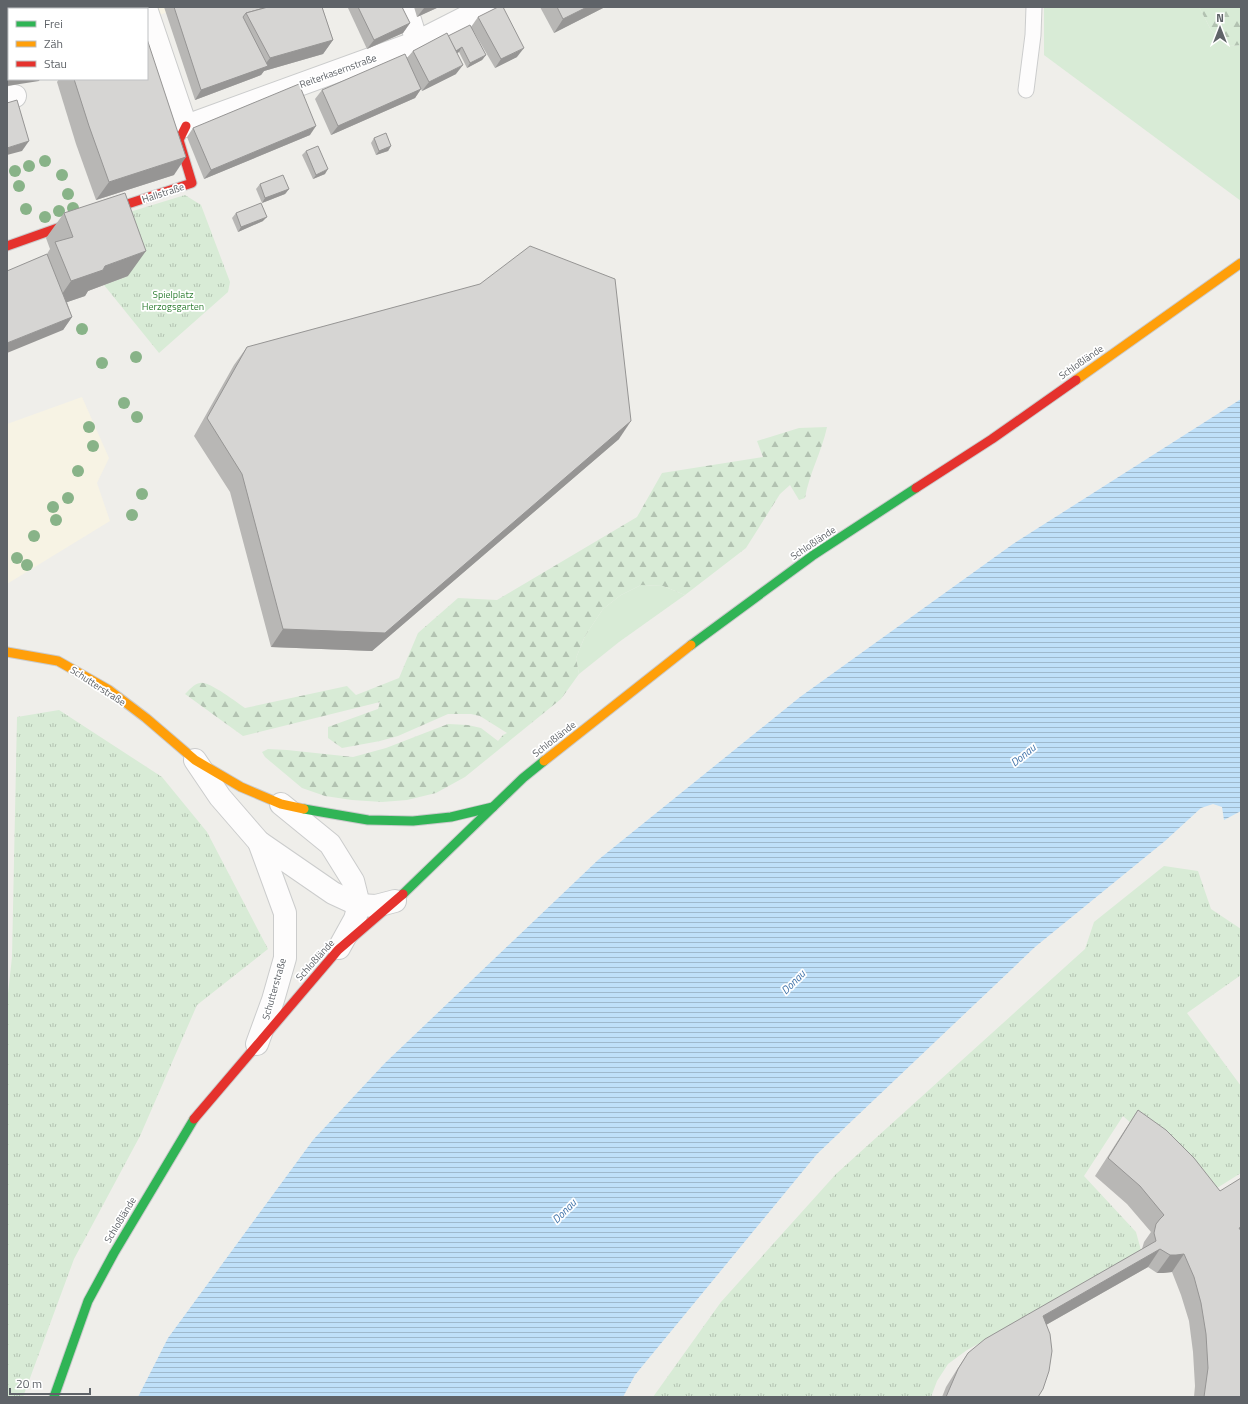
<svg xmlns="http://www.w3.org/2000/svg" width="1248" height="1404" font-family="'Titillium Web',sans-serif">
<defs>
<pattern id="forest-firs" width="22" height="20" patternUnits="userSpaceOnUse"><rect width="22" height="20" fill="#d8ebd6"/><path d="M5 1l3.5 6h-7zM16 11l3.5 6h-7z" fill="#b2c2b1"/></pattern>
<pattern id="park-tufts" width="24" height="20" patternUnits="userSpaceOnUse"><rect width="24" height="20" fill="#d8ebd6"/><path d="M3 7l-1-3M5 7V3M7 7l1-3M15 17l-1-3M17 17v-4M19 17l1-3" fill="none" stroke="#b2c2b1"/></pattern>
<pattern id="water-rules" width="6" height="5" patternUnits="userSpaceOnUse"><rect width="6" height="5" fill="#bfe0f9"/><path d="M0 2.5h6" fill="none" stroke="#9eb9cd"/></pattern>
</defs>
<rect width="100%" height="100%" fill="#efeeea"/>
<g fill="#f7f3e4">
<polygon points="7,7 180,7 147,20 147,9 9,9 9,74"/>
<polygon points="82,397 109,458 97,483 110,521 7,584 7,424"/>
</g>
<g fill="#d8ebd6">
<polygon points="1044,7 1199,7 1211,30 1228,46 1241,45 1241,201 1044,55"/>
<polygon points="641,585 663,586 685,595 619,642 579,674 576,658 585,636 603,609 621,595"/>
</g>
<g fill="url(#forest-firs)">
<polygon points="1199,7 1241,7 1241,45 1229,46 1211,30"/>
<path d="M827,427C822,451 809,474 805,498L799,500L790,485L780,494L746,548L685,595L663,586L641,585L621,595L603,609L585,636L576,658L579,674L561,699L465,777L436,793L407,800L382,802L352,800L325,796L302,788L265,757L262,752L268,749L287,750L353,757L386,748L448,724L468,725L481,728L498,741L503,735L507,733L480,716L471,714H448L398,736L380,741L342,748L328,738V727L375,710L378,709L380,702L243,736L185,694C189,690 194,684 200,683C209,681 236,702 245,708L347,686L356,695L399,678L418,633L458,598L497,600L637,517L662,473L763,457L757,441L799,428Z"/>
</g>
<g fill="url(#park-tufts)">
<polygon points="185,195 201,205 230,282 228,292 159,353 104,285 128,276 107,219"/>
<polygon points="59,710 162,777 207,832 268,949 197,1005 140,1136 74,1259 23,1397 7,1397 7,1003 12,957 17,717"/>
<polygon points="1164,866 1198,871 1211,909 1241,929 1241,975 1187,1013 1241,1086 1241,1173 1209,1193 1123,1116 1084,1176 1136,1232 1142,1254 967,1350 948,1364 937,1381 931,1397 653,1397 721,1302 836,1174 1085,949 1094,922"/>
</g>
<polygon fill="url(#water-rules)" points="1241,399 1241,811 1224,820 1222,807 1213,804 1201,808 1165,841 1035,947 817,1154 635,1375 623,1397 138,1397 168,1338 313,1140 385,1063 598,860 800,697 1013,544"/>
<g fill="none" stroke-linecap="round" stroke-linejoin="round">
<defs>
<polyline id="lane" points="1026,90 1033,35 1034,7"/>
<g id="street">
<polyline points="406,7 417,42"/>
<polyline points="147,11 186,126 417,42 486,7"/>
<polyline points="7,98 15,96"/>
<polyline points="195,760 220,797 259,842 333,893 359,905 376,906 395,901"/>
<polyline points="281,804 330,844 353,881 359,905 355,919 339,948"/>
<polyline points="257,1044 273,1000 285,958 285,913 259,842"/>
</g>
<g id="fast">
<polyline points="691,645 812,556 916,488"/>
<polyline points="304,809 368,820 413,821 451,817 493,807"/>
<polyline points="403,894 523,778 544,761"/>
<polyline points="54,1397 88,1301 114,1253 194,1119"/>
</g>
<g id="slow">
<polyline points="1076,380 1241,263"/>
<polyline points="7,652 58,661 109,690 146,718 195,760 241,787 281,804 304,809"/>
<polyline points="544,761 691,645"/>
</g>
<g id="jam">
<polyline points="7,246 100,213 192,183 179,140 186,126"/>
<polyline points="916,488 992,439 1076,380"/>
<polyline points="194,1119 338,950 403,894"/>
</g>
</defs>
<use href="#lane" stroke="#cbcccc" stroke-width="17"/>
<use href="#street" stroke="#cbcccc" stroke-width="24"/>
<use href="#fast" stroke="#cacacb" stroke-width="11"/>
<use href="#slow" stroke="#cacacb" stroke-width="11"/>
<use href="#jam" stroke="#cacacb" stroke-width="11"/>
<use href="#lane" stroke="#fdfcfc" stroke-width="15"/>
<use href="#street" stroke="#fdfcfc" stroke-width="22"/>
<use href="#fast" stroke="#30b455" stroke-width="9"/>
<use href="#slow" stroke="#ff9f0a" stroke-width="9"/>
<use href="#jam" stroke="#e5322d" stroke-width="9"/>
</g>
<g fill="#88b388">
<circle cx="45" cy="161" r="6"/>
<circle cx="29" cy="166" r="6"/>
<circle cx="15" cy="171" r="6"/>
<circle cx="62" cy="175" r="6"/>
<circle cx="19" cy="186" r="6"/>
<circle cx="68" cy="194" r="6"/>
<circle cx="73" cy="208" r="6"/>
<circle cx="26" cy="209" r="6"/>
<circle cx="59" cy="211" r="6"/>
<circle cx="45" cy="217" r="6"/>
<circle cx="82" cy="329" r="6"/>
<circle cx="136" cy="357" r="6"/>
<circle cx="102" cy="363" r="6"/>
<circle cx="124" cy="403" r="6"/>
<circle cx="137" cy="417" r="6"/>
<circle cx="89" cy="427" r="6"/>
<circle cx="93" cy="446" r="6"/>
<circle cx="78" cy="471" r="6"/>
<circle cx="142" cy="494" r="6"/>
<circle cx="68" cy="498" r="6"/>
<circle cx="53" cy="507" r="6"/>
<circle cx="132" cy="515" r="6"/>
<circle cx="56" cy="520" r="6"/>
<circle cx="34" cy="536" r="6"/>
<circle cx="17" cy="558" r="6"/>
<circle cx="27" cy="565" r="6"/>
</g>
<g fill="#b8b7b5">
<polygon points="63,7 129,7 130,9 64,9"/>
<polygon points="164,7 322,7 333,40 323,54 264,71 261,75 195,100"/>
<polygon points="349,7 402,7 410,23 403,33 367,49 348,8"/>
<polygon points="414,7 439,7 417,17"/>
<polygon points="540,7 605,7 554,33"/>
<polygon points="478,17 517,57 495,68 471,27"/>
<polygon points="448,36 486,55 482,60 467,68 459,52 457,53 456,74 422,91 421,89 415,98 331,135 315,99 322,90 407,58 413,51"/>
<polygon points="59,79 147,79 174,175 96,200 76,144 57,82"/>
<polygon points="193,128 310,135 204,179 187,137"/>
<polygon points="374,138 391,146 388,151 376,155 371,143"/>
<polygon points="306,151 325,174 313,179 302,155"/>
<polygon points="260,184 289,189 285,194 262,203 256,189"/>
<polygon points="64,213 128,276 88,291 85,296 67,302 72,317 63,330 20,266 47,254 50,249 46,238"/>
<polygon points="236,213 263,221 238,232 232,218"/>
<polygon points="247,347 619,439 372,651 271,647 230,492 194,436 234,365"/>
<polygon points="1138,1110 1220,1191 1241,1397 1194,1397 1195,1386 1193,1352 1189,1321 1181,1295 1172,1272 1163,1273 1157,1273 1148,1267 1046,1325 1038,1397 942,1397 946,1387 956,1371 968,1353 1142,1249 1144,1242 1151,1232 1127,1204 1095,1176 1126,1128"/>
</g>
<g fill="#969594">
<polygon points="425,7 439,7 417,17 424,8"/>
<polygon points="587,7 605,7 554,33 563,19"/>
<polygon points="410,23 403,33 367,49 374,40"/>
<polygon points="333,40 323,54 264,71 261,75 195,100 201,90 263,67 270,58"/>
<polygon points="462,47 459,52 448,58 451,53"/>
<polygon points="524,48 517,57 495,68 501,59"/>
<polygon points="486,55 482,60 467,68 470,63"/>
<polygon points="7,64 9,64 9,79 40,79 39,81 7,86"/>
<polygon points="463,65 456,74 422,91 429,82"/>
<polygon points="421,89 415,98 331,135 338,126"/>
<polygon points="316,126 310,135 204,179 211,170"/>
<polygon points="29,141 22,151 7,155 7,148"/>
<polygon points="391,146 388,151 376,155 379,151"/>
<polygon points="186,157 174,175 96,200 109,182"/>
<polygon points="328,169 325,174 313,179 316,175"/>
<polygon points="289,189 285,194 262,203 265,198"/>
<polygon points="267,217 263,221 238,232 241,227"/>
<polygon points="146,251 128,276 88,291 85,296 53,307 71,281 105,266"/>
<polygon points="72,317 63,330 7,353 7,343"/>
<polygon points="631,421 619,439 372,651 271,647 283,629"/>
<polygon points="1160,1249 1148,1267 1030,1334 1043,1316"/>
<polygon points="1184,1254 1172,1272 1163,1273 1157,1273 1170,1255"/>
</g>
<g fill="#d6d5d3" stroke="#969594">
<polygon points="7,7 43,7 44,9 9,9 9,64 7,64"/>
<polygon points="73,7 129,7 130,9 73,9"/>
<polygon points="174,7 268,7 246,13 243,17 268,66 201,90"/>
<polygon points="268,7 322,7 333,40 270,58 246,13"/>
<polygon points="358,7 402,7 410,23 374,40"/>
<polygon points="498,7 503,7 524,48 501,59 478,17"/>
<polygon points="557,7 587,7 563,19"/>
<polygon points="470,25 486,55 470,63 462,47 456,51 448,36"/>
<polygon points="447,33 463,65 429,82 413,51"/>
<polygon points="147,39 186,157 109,182 89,126 74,79 147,79"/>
<polygon points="405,54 421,89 338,126 322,90"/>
<polygon points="299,84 316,126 211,170 193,128"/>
<polygon points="17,100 29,141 7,148 7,103"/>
<polygon points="386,133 391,146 379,151 374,138"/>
<polygon points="318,146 328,169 316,175 306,151"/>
<polygon points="283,175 289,189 265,198 260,184"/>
<polygon points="125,193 146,251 105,266 103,270 71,281 55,242 73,237 64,213"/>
<polygon points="261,203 267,217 241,227 236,213"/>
<polygon points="530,246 615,279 631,421 385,633 283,629 242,474 207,418 247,347 480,284"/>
<polygon points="47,254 72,317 7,343 7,271"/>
<polygon points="1138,1110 1166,1130 1194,1158 1220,1191 1241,1178 1241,1227 1239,1228 1241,1231 1241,1397 1204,1397 1208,1368 1206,1334 1201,1303 1194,1277 1184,1254 1176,1255 1170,1255 1160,1249 1043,1316 1050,1334 1052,1351 1049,1371 1043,1389 1038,1397 946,1397 958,1369 968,1353 985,1339 1156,1241 1154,1233 1156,1224 1160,1219 1164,1215 1140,1186 1108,1158"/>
</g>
<g text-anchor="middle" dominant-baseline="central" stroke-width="3.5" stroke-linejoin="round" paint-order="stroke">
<g font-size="10" fill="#5f6368" stroke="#fff">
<text transform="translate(338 71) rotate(-20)">Reiterkasernstraße</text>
<text transform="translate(163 193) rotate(-18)">Hallstraße</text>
<text transform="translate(1081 362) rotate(-35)">Schloßlände</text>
<text transform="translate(813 543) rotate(-34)">Schloßlände</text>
<text transform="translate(98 686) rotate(33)">Schutterstraße</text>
<text transform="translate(554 739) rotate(-38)">Schloßlände</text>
<text transform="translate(315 960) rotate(-48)">Schloßlände</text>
<text transform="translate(274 989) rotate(-74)">Schutterstraße</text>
<text transform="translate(120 1220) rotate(-59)">Schloßlände</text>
</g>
<g font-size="10" fill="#348238" stroke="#fff">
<text x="173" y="294">Spielplatz<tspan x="173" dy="12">Herzogsgarten</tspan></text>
</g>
<g font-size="11" font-style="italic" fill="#4174aa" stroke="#fff">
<text transform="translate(1023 755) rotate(-39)">Donau</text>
<text transform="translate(793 982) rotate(-45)">Donau</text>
<text transform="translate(564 1211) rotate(-45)">Donau</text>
</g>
</g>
<rect width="1248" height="1404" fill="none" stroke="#5f6368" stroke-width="16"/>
<rect x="8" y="8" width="140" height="72" fill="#ffffff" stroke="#bfc1c3"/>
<rect x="16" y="21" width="20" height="6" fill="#30b455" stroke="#bfc1c3"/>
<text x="44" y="28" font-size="12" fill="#5f6368">Frei</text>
<rect x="16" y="41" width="20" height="6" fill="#ff9f0a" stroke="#bfc1c3"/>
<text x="44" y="48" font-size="12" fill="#5f6368">Zäh</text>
<rect x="16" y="61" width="20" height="6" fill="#e5322d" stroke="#bfc1c3"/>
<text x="44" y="68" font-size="12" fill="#5f6368">Stau</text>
<g transform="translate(1220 28)" stroke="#ffffff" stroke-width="3" paint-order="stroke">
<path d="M0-3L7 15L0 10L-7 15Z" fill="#5f6368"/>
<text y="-6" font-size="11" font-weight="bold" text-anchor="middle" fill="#5f6368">N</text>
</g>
<path d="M10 1388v6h80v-6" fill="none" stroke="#5f6368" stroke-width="2"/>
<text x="16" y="1388" font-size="12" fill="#5f6368" stroke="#ffffff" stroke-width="3" paint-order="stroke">20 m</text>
</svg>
